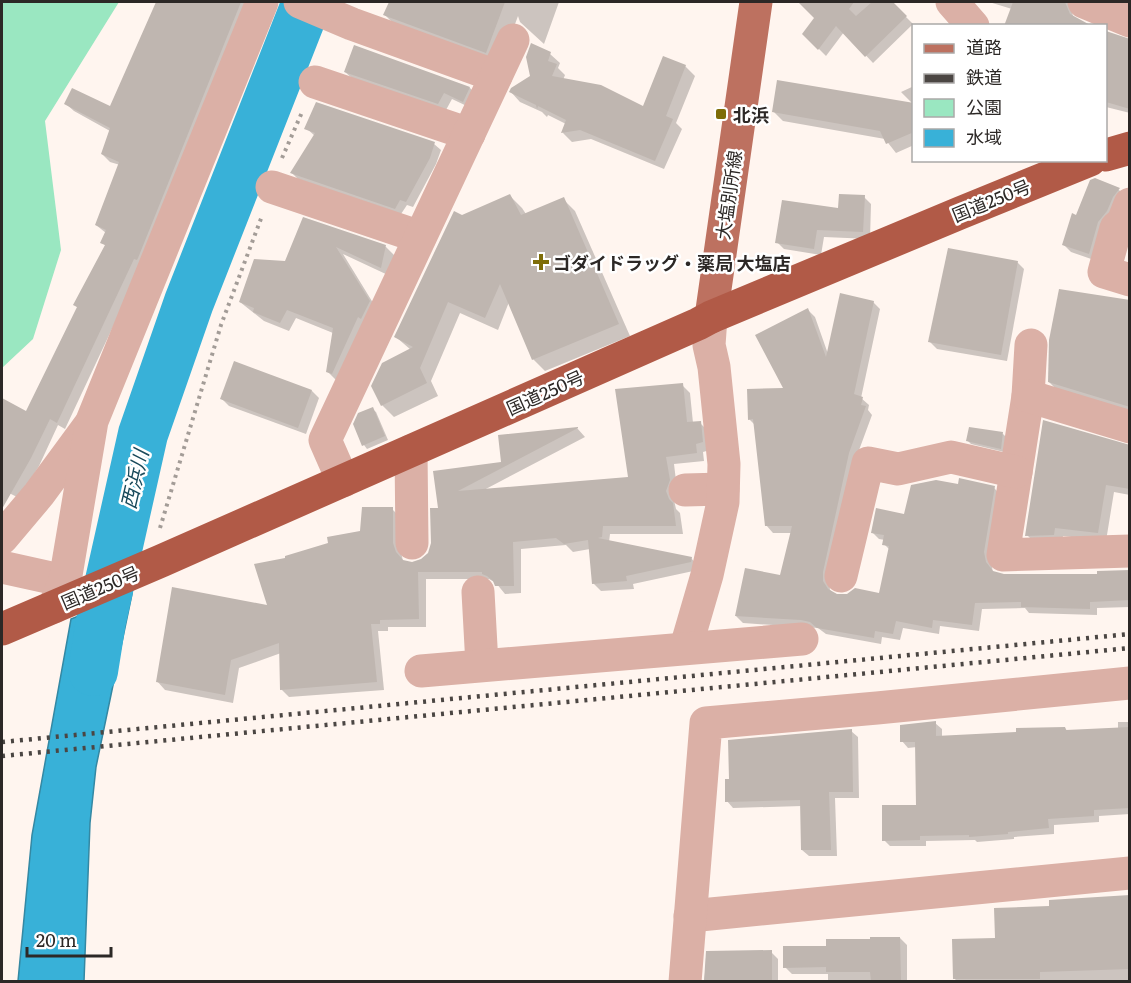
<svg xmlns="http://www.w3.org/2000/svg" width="1131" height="983" font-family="Literata,'Noto Sans JP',serif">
<rect width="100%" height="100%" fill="#fff5ef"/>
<polygon fill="#9ae7c1" points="2,2 119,2 45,121 61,250 33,339 2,368"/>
<polygon fill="#38b1d8" stroke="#3488a3" stroke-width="1.5" points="132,594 96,767 90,823 84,981 18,981 32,835 71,619"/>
<g fill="#0003">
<polygon points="165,2 252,2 142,265 65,429 58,425 39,466 19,498 7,492 2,505 2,400 26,413 78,308 75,305 106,246 102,242 106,233 96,225 120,165 110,162 102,154 110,131 74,111 66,104 111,108 153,19"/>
<polygon points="390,2 559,2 544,44 520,22 518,16 500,65 399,29 385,15"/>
<polygon points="793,2 891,2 913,24 873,63 844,32 826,56 804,34 816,18 801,2"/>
<polygon points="989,2 1075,2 1072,13 1075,20 1012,9"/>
<polygon points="1106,32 1130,41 1130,113 1106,107"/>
<polygon points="550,54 560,63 558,68 565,75 563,80 643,108 685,66 695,76 676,123 682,129 664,169 591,139 572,142 563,133 566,124 548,115 547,117 542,112 520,102 511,92 532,77"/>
<polygon points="345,72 470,88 477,95 471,108 452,99 446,110 353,79"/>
<polygon points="914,86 914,145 896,153 885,139 783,121 774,112 913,104 901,92"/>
<polygon points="306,128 434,144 441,150 436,164 413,207 407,205 401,214 298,179 292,173 315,136"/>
<polygon points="1095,180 1119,190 1126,197 1097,261 1071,252 1064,245"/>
<polygon points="510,196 522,208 526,214 563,199 575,211 630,336 545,371 533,359 509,302 498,330 460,313 431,381 438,396 394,417 382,405 411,350 396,337 461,217"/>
<polygon points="864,197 871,204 870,239 824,237 821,255 784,249 777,242"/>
<polygon points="304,219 386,247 395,256 390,276 343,254 378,311 337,381 328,372 333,333 296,318 289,331 264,321 240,302 286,262"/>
<polygon points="1017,262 1024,269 1007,361 937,349 930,342"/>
<polygon points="873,302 880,309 861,398 869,405 868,410 872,415 855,461 829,579 830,590 837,596 880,594 890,550 884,544 885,540 879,539 872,532 960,486 994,488 1001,495 991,561 993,573 1003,575 1099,575 1130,571 1130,607 1097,608 1097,615 1029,613 1025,608 982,609 979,631 940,626 939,634 903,628 900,640 882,637 881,644 826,634 818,628 743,623 736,616 781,577 792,533 773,533 766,525 755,425 749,419 786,389 808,310 815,317 828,354"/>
<polygon points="1130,302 1130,413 1057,390 1049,382"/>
<polygon points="682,385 690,393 693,423 700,423 708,431 710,450 703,452 704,461 674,464 677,489 674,500 676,509 680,513 683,534 610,534 609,542 691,558 699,567 698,570 633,584 634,589 601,591 593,583 590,549 573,552 566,545 521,549 521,593 505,594 496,583 489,579 426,579 426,627 388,627 388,631 378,631 384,690 289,697 281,689 281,653 239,668 233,703 165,690 157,681 270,607 287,559 361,532 392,509 400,517 401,552 403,561 412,563 422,561 429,553 440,510 435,472 502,463 577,428 585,437 482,491 630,479"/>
<polygon points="312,391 319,398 306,434 229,406 222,399"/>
<polygon points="372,409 376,412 388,440 367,449 364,445"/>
<polygon points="1003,434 1006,437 1004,452 971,444 968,441"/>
<polygon points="1130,447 1130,495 1114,492 1106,541 1063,536 1062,542 1035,543 1027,535"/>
<polygon points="1118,722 1130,722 1130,814 1099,816 1099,822 1054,825 1054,834 1014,837 1014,839 977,842 975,840 926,841 926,846 890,846 884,840 918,806 917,747 908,748 902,741 935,723 942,729 942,737 1017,734 1065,728 1068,732 1118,729"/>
<polygon points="851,731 858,737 859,798 835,798 837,856 809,856 802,850 802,806 733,808 727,801 730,780"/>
<polygon points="1130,897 1130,982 957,982 955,979 996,939 1051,907"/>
<polygon points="900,938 907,945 907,982 828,982 828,974 792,974 785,967 827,947"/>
<polygon points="771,952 778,959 778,982 704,982 708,953"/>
</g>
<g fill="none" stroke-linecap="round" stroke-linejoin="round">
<polyline stroke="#38b1d8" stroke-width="50" points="93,671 101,621 143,434 189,302 307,2"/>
</g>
<g fill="#bfb6b0">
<polygon points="156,2 241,2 138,258 137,260 134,259 57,423 50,419 31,458 2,509 2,398 26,411 77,307 73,305 105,245 100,243 106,230 95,225 119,162 101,154 110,128 64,104 72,88 110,106"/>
<polygon points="389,2 505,2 486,53 383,15"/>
<polygon points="798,2 854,2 849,9 856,16 872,2 893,2 907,16 865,57 836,26 818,50 802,34 814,18"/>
<polygon points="1013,2 1065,2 1070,14 1092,26 1004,26"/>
<polygon points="1106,31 1130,39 1130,109 1106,102"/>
<polygon points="531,43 551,52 548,61 557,64 552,76 601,85 643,106 663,56 686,65 666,116 673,119 655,161 580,130 561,133 566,120 538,106 537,109 536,105 509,92 511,88 530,76 526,57"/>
<polygon points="354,45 470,87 463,102 444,93 438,104 344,72"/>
<polygon points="777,80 914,103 914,132 886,144 880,131 772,112"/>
<polygon points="316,102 435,142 430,158 406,202 400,200 395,209 290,173 315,133 304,129"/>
<polygon points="1095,178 1120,188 1113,197 1107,211 1098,222 1089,254 1062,245 1072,213 1076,215 1090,180"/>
<polygon points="510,194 521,215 564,197 619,324 532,360 500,284 485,318 448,302 420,368 427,383 381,406 371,386 382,363 413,347 394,337 454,211 462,215"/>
<polygon points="839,194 865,195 863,232 817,230 814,249 775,243 782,200 838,208"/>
<polygon points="303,217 386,245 381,268 336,247 370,301 361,319 358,317 332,374 326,372 333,328 287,310 280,323 253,312 254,308 239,302 254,259 285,261"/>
<polygon points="948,248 1018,261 1001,355 928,342"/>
<polygon points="1059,289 1130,300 1130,407 1048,382 1049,340"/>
<polygon points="840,293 874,301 854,394 863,397 861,405 866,406 849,453 823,572 823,581 828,589 837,594 847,594 855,588 879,593 889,546 882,545 884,535 871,533 876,508 904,514 911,485 936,480 958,484 959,478 995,486 984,552 986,562 993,571 1004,574 1097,574 1097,571 1130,570 1130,600 1090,602 1090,609 1021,607 1021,602 975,603 972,625 933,620 932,628 896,621 893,634 875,631 874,638 817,628 810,622 801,620 735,616 745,568 780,575 792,526 765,526 753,419 748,420 747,389 783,388 755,335 808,308 826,357"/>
<polygon points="234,361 312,390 298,428 220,399"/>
<polygon points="683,383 687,422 701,421 703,442 696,444 697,453 666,457 670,480 666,491 669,499 673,503 676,526 603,526 602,537 598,538 692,557 691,562 626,576 627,581 592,584 588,540 564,544 556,538 513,542 514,586 495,586 493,581 487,576 482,574 482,572 418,572 419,619 380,620 380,624 371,624 377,682 280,690 279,643 231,660 225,695 156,682 172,587 267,605 254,564 285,558 285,556 328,543 327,537 360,531 362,507 393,507 393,543 396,552 403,560 412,562 421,559 428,553 431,543 430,508 438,508 433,471 501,462 498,435 578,427 578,428 458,491 628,477 615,389"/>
<polygon points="373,407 385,436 362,446 353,424 358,413"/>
<polygon points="1043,420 1130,445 1130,489 1106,485 1098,533 1055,528 1054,535 1025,536"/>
<polygon points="969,427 1003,432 1001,449 966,441"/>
<polygon points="936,721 936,736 1016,732 1016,728 1065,727 1066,730 1130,727 1130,808 1094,810 1094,816 1048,819 1049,828 1008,832 1008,834 969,837 969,835 920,836 920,840 882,841 882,805 916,805 915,742 900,742 900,725"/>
<polygon points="852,729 853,792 829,792 831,850 801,850 800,800 725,802 725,779 729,779 728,740"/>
<polygon points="1130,895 1130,969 1040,972 1040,979 953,979 952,939 995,938 994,908 1049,906 1049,900"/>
<polygon points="870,937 900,937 901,981 871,981 870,972 826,972 826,967 783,968 783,946 826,946 826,939 870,939"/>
<polygon points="772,950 772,981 704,981 706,951"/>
</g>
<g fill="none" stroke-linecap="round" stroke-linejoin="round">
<g stroke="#a39c97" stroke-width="4" stroke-dasharray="3 4.5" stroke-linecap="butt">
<polyline points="282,158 303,110"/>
<polyline points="160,528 221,325 262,216"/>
</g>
<g stroke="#dbb0a6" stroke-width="33">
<polyline points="300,2 352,24 496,76"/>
<polyline points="952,2 973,26"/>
<polyline points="1084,2 1130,21"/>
<polyline points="315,82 469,134"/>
<polyline points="272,187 420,237"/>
<polyline points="1130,204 1123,222 1116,228 1104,272 1130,280"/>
<polyline points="1031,345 1028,396 1003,555 1130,551"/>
<polyline points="1028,396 1130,427"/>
<polyline points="411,451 412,543"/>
<polyline points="343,481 325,440 513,40"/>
<polyline points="685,490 723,489"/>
<polyline points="2,538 39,494 89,426"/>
<polyline points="2,567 65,581"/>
<polyline points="841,576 868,463 898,469 951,457 1016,472"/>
<polyline points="478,592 482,665"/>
<polyline points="54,607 65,581 92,421 262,2"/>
<polyline points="686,647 707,575 723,502 724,464 714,367 709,345 711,317"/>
<polyline points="421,671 802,639"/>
<polyline points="690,916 1130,873"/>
<polyline points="685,982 706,723 877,708 1130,683"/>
</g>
<polyline stroke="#bd7160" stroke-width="33" points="711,317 756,2"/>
<g stroke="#b15a47" stroke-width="33">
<polyline points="1106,155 1130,148"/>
<polyline points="2,629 161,561 698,324 711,317 960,213 1090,160"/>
</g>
<g stroke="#4b4643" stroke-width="4.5" stroke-dasharray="3 6" stroke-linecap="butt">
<polyline points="2,742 1130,634"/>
<polyline points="2,756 1130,648"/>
</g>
</g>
<g fill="#7e6c07" stroke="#fff" stroke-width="2">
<rect x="715" y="108" width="12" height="12" rx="3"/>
<path d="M538 253h6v6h6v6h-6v6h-6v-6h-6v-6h6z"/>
</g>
<g text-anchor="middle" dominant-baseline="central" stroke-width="5" stroke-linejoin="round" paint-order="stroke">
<g font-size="18" font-weight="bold" fill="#2c2826" stroke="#fff" text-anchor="start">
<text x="733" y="114">北浜</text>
<text x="553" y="262">ゴダイドラッグ・薬局 大塩店</text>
</g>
<g font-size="18" fill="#2c2826" stroke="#fff">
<text transform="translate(728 195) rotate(-82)">大塩別所線</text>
<text transform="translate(991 200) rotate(-22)">国道250号</text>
<text transform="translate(545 392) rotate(-24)">国道250号</text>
<text transform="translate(100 587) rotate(-23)">国道250号</text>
</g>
<g font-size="20" font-style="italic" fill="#194a5b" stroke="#fff">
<text transform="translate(133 479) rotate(-77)">西浜川</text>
</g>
</g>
<rect width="1131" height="983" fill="none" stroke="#2c2826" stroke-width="6"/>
<rect x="912" y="24" width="195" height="138" fill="#ffffff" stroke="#aba9a8" stroke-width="1.5"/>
<rect x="924" y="44" width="30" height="9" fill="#bd7160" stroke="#aba9a8" stroke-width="1.5"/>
<text x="966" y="54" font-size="18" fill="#2c2826">道路</text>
<rect x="924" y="74" width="30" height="9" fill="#4b4643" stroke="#aba9a8" stroke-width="1.5"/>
<text x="966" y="84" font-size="18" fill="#2c2826">鉄道</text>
<rect x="924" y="99" width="30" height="18" fill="#9ae7c1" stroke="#aba9a8" stroke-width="1.5"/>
<text x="966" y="114" font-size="18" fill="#2c2826">公園</text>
<rect x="924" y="129" width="30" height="18" fill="#38b1d8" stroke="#aba9a8" stroke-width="1.5"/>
<text x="966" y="144" font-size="18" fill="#2c2826">水域</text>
<path d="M27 947v9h84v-9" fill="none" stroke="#2c2826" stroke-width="3"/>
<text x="36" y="947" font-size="18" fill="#2c2826" stroke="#ffffff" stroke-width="4.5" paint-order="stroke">20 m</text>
</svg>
